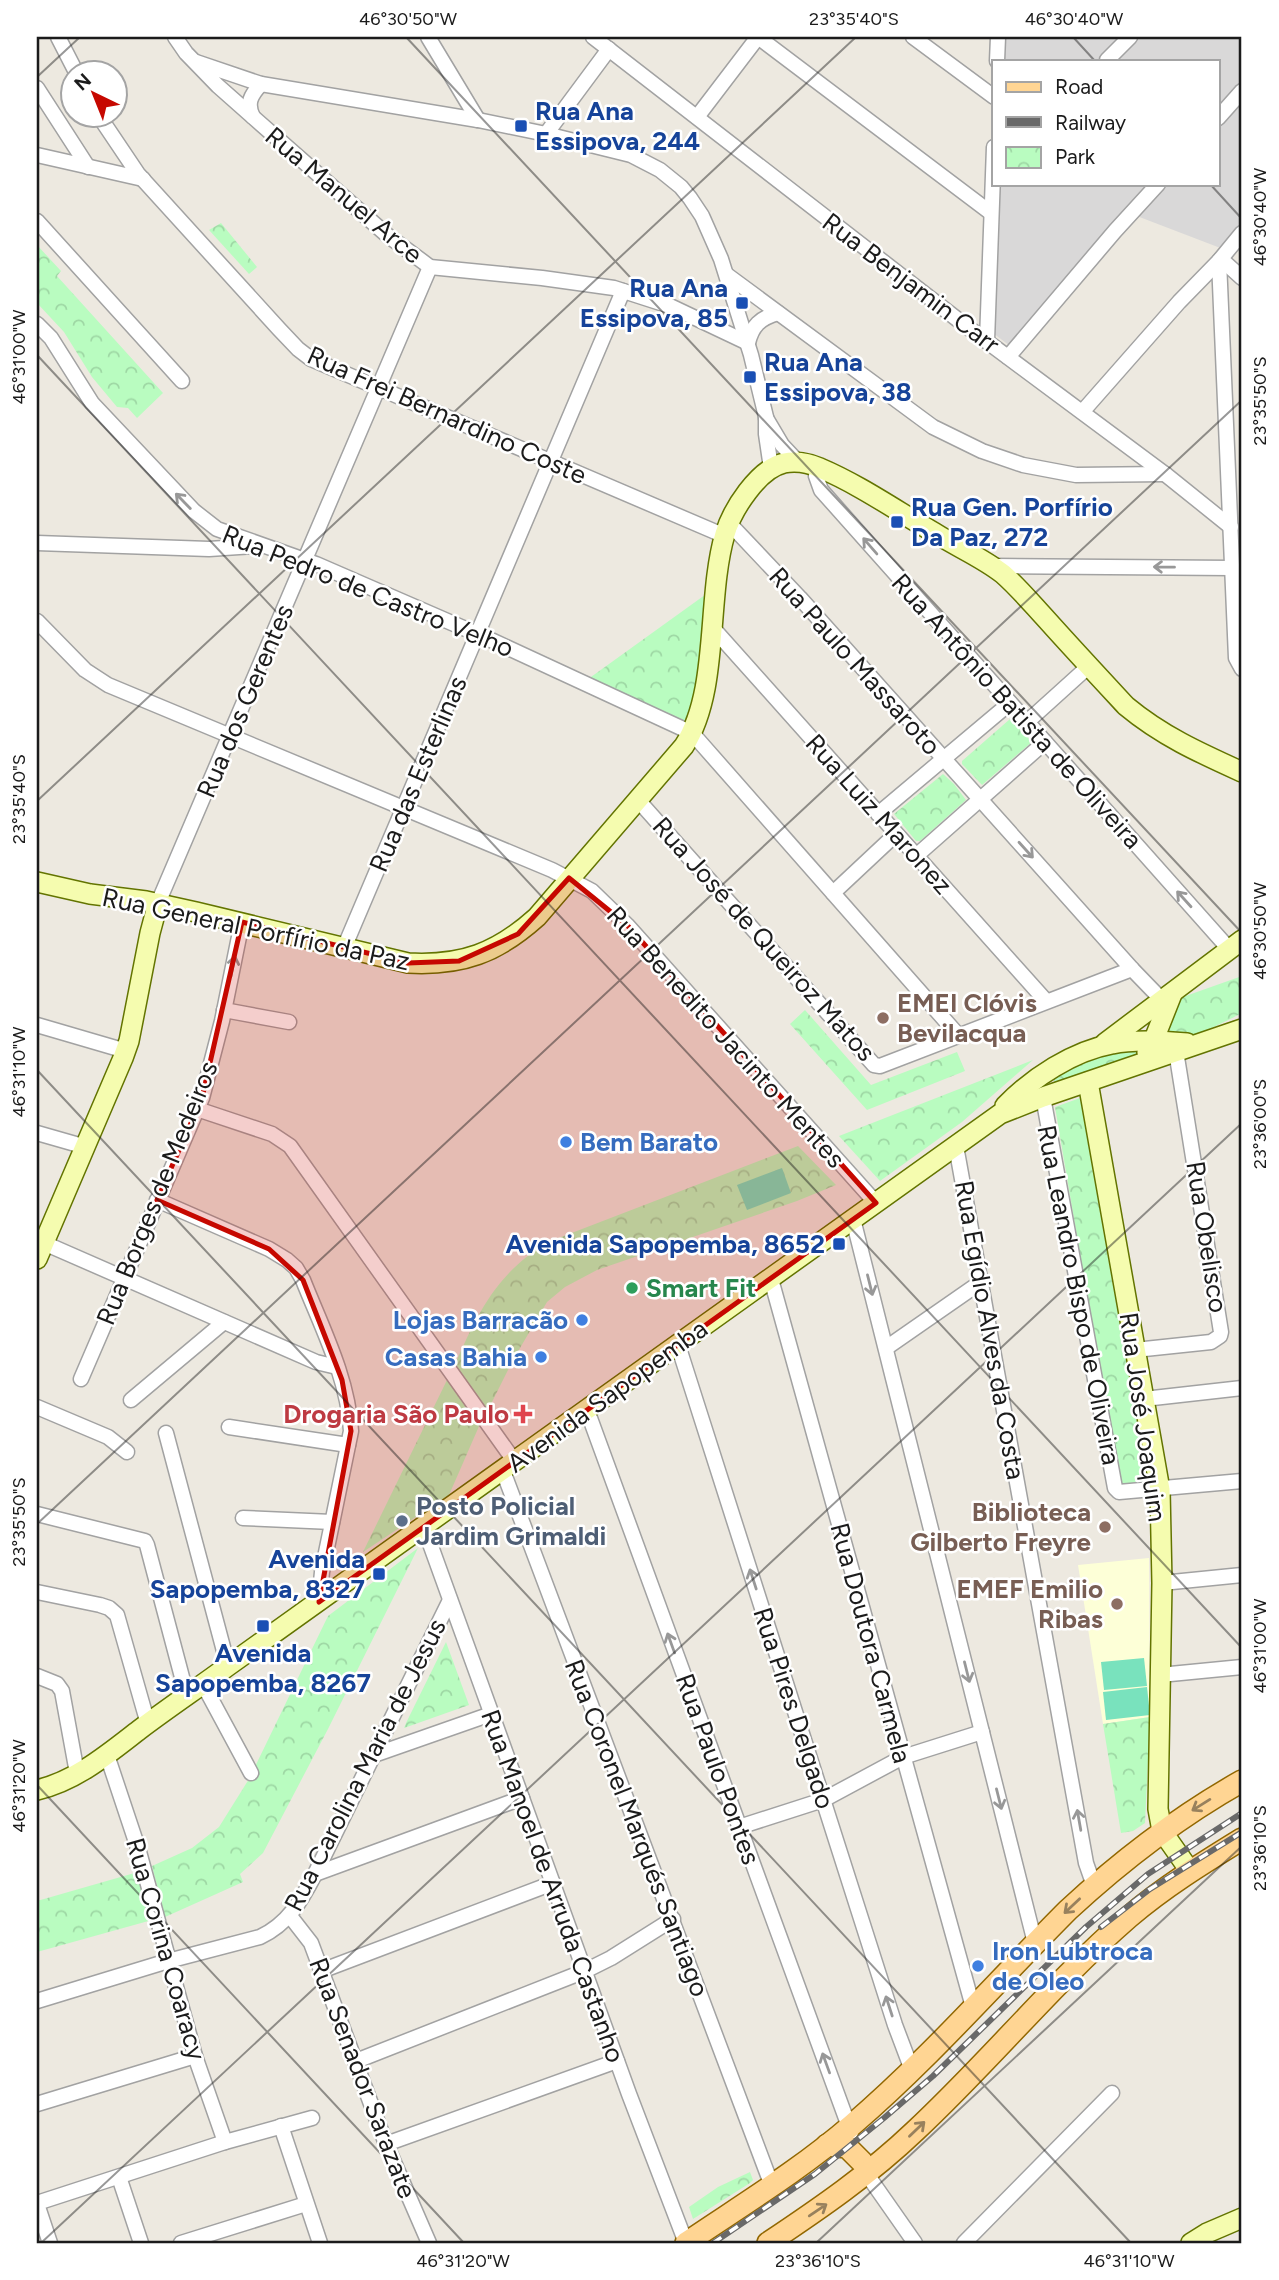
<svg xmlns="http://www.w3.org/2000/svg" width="1279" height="2280" font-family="Figtree,sans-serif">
<defs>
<pattern id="park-crowns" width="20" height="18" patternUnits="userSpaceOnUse" patternTransform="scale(1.75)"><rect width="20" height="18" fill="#b9fcc0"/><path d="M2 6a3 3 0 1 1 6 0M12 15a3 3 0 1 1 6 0" fill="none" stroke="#9ed7a4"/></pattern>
</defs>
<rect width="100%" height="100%" fill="#ede9e0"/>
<polygon fill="#d9d8d8" points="1003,37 1242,37 1242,229 1223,249 1129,213 1014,349 993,333 998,184 1218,184 1218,61 1002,61"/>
<polygon fill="#fdffd7" points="1149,1558 1150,1717 1103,1724 1078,1565"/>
<g fill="url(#park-crowns)">
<polygon points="221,223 257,267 249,274 209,230"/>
<polygon points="37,245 61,271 57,276 163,393 137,418 128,408 117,407 92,377 64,332 37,303"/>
<polygon points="716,587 692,733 584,682"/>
<polygon points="1010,719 1032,742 982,785 962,764 962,761"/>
<polygon points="943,774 954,784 966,800 920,841 916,841 894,814"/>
<path d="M1242,976V1013C1228,1020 1194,1039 1179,1036C1173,1035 1170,1031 1166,1026L1180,998Z"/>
<polygon points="805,1010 871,1085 957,1052 965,1071 867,1110 790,1024"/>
<polygon points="1128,1047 1136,1051 1138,1056 1057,1086 1054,1081 1056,1073 1069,1065"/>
<polygon points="1033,1060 962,1122 880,1181 839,1136"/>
<polygon points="1080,1098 1148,1485 1124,1490 1119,1484 1055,1107"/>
<path d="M798,1146L836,1185L797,1201L597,1270L565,1287L547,1302L513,1360L486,1414L453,1369C468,1335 483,1300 509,1273C519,1262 532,1253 543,1244Z"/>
<polygon points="447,1380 480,1424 449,1495 363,1552"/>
<polygon points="418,1548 328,1729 263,1853 240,1874 243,1882 165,1917 152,1866 192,1848 219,1827 249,1779 328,1616"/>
<polygon points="446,1642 469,1705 404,1728 407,1721"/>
<polygon points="1150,1717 1145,1823 1133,1831 1121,1833 1103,1724"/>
<polygon points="138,1872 152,1920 37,1952 37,1901"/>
<polygon points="750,2172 753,2180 750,2183 693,2219 689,2207 718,2187"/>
</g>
<g fill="#79e2bd">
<polygon points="782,1168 791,1193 747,1210 737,1185"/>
<polygon points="1144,1658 1147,1686 1104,1690 1101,1662"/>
<polygon points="1147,1687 1150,1715 1106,1720 1103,1692"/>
</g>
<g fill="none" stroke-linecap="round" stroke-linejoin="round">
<defs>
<g id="street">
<polyline points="58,37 77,74"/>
<path d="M175,37L186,53L218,86L253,117L387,235L430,267L542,278L614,288L670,306L748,343C752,326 760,318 778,313"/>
<polyline points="428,37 478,120"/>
<polyline points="593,37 966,326 1165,474 1231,527"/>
<polyline points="758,37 991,213"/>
<polyline points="913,37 994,97"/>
<polyline points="1107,60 1130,37"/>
<polyline points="997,61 998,37"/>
<polyline points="196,62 261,84 478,120 546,134 631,155 660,170 681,187 690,198 702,216 721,259 751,355 766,417 766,434 771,468"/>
<polyline points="37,88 88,167"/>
<polyline points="99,116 138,174 279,329 298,349 311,359 725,536"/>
<path d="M253,117C246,103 251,95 261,84"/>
<polyline points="697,117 758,37"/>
<polyline points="1218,118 1242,91"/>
<polyline points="546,134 609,49"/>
<polyline points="37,155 143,179"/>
<polyline points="37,221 182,381"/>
<polyline points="1242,233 1219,261 1236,658 1242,669"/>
<polyline points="1221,259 1242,278"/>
<polyline points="727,275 933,427 982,451 1023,465 1076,475 1165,474"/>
<polyline points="37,324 51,338 92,403 194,511 217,529 316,564 491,640 692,733 958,1035"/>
<polyline points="987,341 994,147"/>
<polyline points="1008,357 1115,231 1158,184"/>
<polyline points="1083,411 1179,302 1219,261"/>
<polyline points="766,418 782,445 798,462"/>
<polyline points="817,467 816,476 821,490 1230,950"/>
<polyline points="729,523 800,598 1132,969 1162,1000"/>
<polyline points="37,543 209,549 254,546"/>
<polyline points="993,566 1232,568"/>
<polyline points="37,621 85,670 108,685 552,870 592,891 627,925 876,1203"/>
<polyline points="711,626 1046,1001"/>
<polyline points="1027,722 1089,666"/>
<polyline points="637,799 874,1065 880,1066 1132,969"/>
<polyline points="878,814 1010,703"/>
<polyline points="916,856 1045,742"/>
<polyline points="833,893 896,834"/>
<polyline points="158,903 430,267"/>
<polyline points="344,948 623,291"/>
<polyline points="224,1010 289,1022"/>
<polyline points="37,1025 126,1051"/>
<polyline points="1043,1097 1115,1488 1119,1492 1242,1481"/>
<polyline points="197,1109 272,1134 290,1146 515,1462"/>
<polyline points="37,1133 86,1147"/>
<polyline points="956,1146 1086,1863 1094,1886"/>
<path d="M157,1200L269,1249L287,1260L296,1268L303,1280C322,1328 348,1378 351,1431L322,1572L319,1602"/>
<polyline points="853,1219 1035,1943"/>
<polyline points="37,1240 316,1362 337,1367"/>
<polyline points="771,1279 973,2007"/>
<polyline points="678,1345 895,2025 912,2070"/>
<polyline points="886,1348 981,1282"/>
<polyline points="1135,1350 1211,1342 1220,1336 1221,1332 1176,1051"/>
<polyline points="81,1379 202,1098 222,1021 242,922"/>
<polyline points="1144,1399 1242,1388"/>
<polyline points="131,1400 224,1322"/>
<polyline points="37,1407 108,1437 127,1452"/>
<polyline points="587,1410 851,2132"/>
<polyline points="229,1427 348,1445"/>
<polyline points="166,1433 228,1666"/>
<polyline points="503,1471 772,2186"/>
<polyline points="37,1514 145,1541 147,1545 187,1696"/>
<polyline points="243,1518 332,1522"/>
<polyline points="424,1527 629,2094 686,2243"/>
<polyline points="1162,1583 1242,1575"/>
<polyline points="37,1592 100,1605 109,1608 117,1615 148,1724"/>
<polyline points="1160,1675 1242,1667"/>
<polyline points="37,1676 57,1684 62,1691 77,1773"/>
<polyline points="203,1684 251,1773"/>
<polyline points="107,1755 138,1848 195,2056 225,2142"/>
<polyline points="374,1755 491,1714"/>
<polyline points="739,1827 823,1800 903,1757 982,1732"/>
<polyline points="315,1874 522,1798"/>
<polyline points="290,1916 311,1943 386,2144 429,2243"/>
<polyline points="321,1971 553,1883"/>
<path d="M37,2001L168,1961L260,1937C288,1924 301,1901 315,1874L450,1600"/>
<polyline points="356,2061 585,1971 611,1958 673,1919"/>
<polyline points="37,2104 195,2056"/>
<polyline points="281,2126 320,2243"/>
<polyline points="386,2144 617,2061"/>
<polyline points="864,2168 866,2173 915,2243"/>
<polyline points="119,2177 141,2243"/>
<polyline points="37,2203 225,2142 312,2118"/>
<polyline points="37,2204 50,2243"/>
<polyline points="181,2243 306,2204"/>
<polyline points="964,2243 1112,2093"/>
</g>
<g id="secondary">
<path d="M37,882L90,894L146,901L196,912L408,963C462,966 497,953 537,917L684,746C720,690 706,599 725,534C732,510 758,469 784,463C795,461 809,463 820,468C860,485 897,511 935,533C957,547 983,558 1003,574C1019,588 1033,605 1047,620C1073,649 1100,678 1126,706C1162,736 1200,753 1242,772"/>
<polyline points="1105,1043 1242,940"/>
<polyline points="1147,1052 1153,1042 1172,994"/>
<polyline points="1088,1082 1160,1490 1162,1583 1158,1809 1162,1831 1190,1871"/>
<path d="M1005,1106C1032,1078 1073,1051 1112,1044C1134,1039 1164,1041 1187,1043"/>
<polyline points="37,1259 123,1058 129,1041 150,933 158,903"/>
<path d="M37,1790C76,1781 108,1754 139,1730C168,1708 198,1688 228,1666L1000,1114L1043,1097L1242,1029"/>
<polyline points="1191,2243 1207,2233 1242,2218"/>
</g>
<g id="primary">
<polyline points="827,2145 847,2147 862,2162"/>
<path d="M686,2243C742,2205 800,2170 852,2125C929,2059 996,1982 1068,1910C1122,1860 1178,1817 1242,1781"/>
<path d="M768,2243C819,2209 870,2174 915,2131C989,2062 1053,1983 1129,1917C1164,1887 1203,1863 1242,1839"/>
</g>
</defs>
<use href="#street" stroke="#a2a2a2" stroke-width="17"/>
<use href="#secondary" stroke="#637400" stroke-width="22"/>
<use href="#primary" stroke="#926700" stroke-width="24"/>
<use href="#street" stroke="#fff" stroke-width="14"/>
<use href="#secondary" stroke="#f5fcaf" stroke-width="19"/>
<use href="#primary" stroke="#ffd593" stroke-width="21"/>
<defs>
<g id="rail">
<polyline points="1101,1927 1150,1889 1242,1832"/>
<polyline points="713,2243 815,2174 884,2118 933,2076 1086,1927 1148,1874 1242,1813"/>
</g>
</defs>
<use href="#rail" stroke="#696969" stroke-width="6"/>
<use href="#rail" stroke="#fff" stroke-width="3.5" stroke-dasharray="10" stroke-linecap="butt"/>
</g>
<defs><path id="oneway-shaft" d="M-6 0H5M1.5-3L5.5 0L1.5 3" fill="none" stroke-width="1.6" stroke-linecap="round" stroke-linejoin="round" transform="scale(1.75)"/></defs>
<g stroke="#989898">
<use href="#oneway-shaft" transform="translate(183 501) rotate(-134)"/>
<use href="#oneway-shaft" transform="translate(870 546) rotate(-131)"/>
<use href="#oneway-shaft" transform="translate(1164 567) rotate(-179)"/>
<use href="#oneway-shaft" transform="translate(1026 850) rotate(48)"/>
<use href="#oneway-shaft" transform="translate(1184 899) rotate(-132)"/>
<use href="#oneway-shaft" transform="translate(233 966) rotate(-79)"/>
<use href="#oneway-shaft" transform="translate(870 1285) rotate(76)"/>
<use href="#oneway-shaft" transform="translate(753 1579) rotate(-108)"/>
<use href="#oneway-shaft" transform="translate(671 1643) rotate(-110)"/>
<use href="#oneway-shaft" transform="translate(967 1672) rotate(76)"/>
<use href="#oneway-shaft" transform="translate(999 1799) rotate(76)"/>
<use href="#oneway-shaft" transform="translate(1079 1820) rotate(-100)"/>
<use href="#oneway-shaft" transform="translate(889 2006) rotate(-108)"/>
<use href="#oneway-shaft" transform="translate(826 2063) rotate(-110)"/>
</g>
<g stroke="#98815d">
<use href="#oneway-shaft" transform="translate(1201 1805) rotate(148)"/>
<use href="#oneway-shaft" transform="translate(1072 1906) rotate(137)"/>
<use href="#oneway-shaft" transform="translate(917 2129) rotate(-44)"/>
<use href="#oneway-shaft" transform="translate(818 2210) rotate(-34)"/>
</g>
<path fill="#c60800" fill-opacity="0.2" stroke="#c60800" stroke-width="5" stroke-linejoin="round" d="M569,878L627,925L876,1203L319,1602L351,1431L342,1380L303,1280L269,1249L157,1200L202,1098L242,922L408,963L459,961L518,934Z"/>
<path fill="none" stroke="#1b1b1b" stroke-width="2" stroke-opacity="0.45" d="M406,37L1242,933M1073,37L1095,61M37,77L80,37M1210,184L1242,219M37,355L1242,1648M37,801L856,37M37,1070L1131,2243M37,1524L1242,400M37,1785L464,2243M41,2243L1242,1123M816,2243L1242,1846"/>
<g fill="#1a4fb4" stroke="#fff" stroke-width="2.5">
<rect x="514" y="119" width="14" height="14" rx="3.5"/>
<rect x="735" y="296" width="14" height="14" rx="3.5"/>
<rect x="743" y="370" width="14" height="14" rx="3.5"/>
<rect x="890" y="515" width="14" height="14" rx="3.5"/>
<rect x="832" y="1237" width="14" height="14" rx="3.5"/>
<rect x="372" y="1567" width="14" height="14" rx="3.5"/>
<rect x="256" y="1619" width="14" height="14" rx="3.5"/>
</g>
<g fill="#8d6e63" stroke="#fff" stroke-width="2.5">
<circle cx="883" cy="1018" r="7"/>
<circle cx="1105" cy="1527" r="7"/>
<circle cx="1117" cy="1604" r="7"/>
</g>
<g fill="#3f7fe0" stroke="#fff" stroke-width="2.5">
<circle cx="566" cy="1142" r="7"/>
<circle cx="582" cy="1320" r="7"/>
<circle cx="541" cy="1357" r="7"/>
<circle cx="978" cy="1966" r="7"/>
</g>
<circle fill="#2e9e5b" stroke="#fff" stroke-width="2.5" cx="632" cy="1288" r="7"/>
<path fill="#e0444e" stroke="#fff" stroke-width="2.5" d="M519.5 1403.5h7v7h7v7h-7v7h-7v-7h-7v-7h7z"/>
<circle fill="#5c6f8a" stroke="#fff" stroke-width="2.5" cx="402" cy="1521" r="7"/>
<g text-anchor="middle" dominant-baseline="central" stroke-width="5" stroke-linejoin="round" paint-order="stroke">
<g font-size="26" font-weight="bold" fill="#164399" stroke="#fff" text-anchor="start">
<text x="535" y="111">Rua Ana<tspan x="535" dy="30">Essipova, 244</tspan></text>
<text x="728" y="288" text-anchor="end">Rua Ana<tspan x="728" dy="30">Essipova, 85</tspan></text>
<text x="764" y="362">Rua Ana<tspan x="764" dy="30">Essipova, 38</tspan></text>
<text x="911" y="507">Rua Gen. Porfírio<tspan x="911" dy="30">Da Paz, 272</tspan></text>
<text x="825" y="1244" text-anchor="end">Avenida Sapopemba, 8652</text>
<text x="365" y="1559" text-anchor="end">Avenida<tspan x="365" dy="30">Sapopemba, 8327</tspan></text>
<text x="263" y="1653" text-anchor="middle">Avenida<tspan x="263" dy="30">Sapopemba, 8267</tspan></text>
</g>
<g font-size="26" fill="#1b1b1b" stroke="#fff">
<text transform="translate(344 195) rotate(40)">Rua Manuel Arce</text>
<text transform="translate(911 283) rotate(37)">Rua Benjamin Carr</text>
<text transform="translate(447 415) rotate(24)">Rua Frei Bernardino Coste</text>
<text transform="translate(368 591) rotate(22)">Rua Pedro de Castro Velho</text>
<text transform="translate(855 661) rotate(48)">Rua Paulo Massaroto</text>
<text transform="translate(245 701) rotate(-67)">Rua dos Gerentes</text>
<text transform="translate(1017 711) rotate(48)">Rua Antônio Batista de Oliveira</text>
<text transform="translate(418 774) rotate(-67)">Rua das Esterlinas</text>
<text transform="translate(879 814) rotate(48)">Rua Luiz Maronez</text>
<text transform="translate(256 929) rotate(12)">Rua General Porfírio da Paz</text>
<text transform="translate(764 939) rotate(48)">Rua José de Queiroz Matos</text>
<text transform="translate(726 1037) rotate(48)">Rua Benedito Jacinto Mentes</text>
<text transform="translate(157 1193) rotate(-68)">Rua Borges de Medeiros</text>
<text transform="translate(1207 1237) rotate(81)">Rua Obelisco</text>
<text transform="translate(1079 1295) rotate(79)">Rua Leandro Bispo de Oliveira</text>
<text transform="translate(990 1330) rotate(80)">Rua Egídio Alves da Costa</text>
<text transform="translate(607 1396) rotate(-36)">Avenida Sapopemba</text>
<text transform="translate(1143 1417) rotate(82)">Rua José Joaquim</text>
<text transform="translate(871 1643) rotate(75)">Rua Doutora Carmela</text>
<text transform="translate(794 1708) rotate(72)">Rua Pires Delgado</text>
<text transform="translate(365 1765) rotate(-63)">Rua Carolina Maria de Jesus</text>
<text transform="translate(718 1769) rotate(70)">Rua Paulo Pontes</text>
<text transform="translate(637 1828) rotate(69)">Rua Coronel Marqués Santiago</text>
<text transform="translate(553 1886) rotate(70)">Rua Manoel de Arruda Castanho</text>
<text transform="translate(166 1949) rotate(74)">Rua Corina Coaracy</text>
<text transform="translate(363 2078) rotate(69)">Rua Senador Sarazate</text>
</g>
<g font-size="26" font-weight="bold" fill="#785e54" stroke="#fff" text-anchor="end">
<text x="897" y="1003" text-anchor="start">EMEI Clóvis<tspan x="897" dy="30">Bevilacqua</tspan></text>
<text x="1091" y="1512">Biblioteca<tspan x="1091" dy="30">Gilberto Freyre</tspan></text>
<text x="1103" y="1589">EMEF Emilio<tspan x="1103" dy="30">Ribas</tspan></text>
</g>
<g font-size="26" font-weight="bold" fill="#366cbe" stroke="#fff" text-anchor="start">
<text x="580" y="1142">Bem Barato</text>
<text x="568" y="1320" text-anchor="end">Lojas Barracão</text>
<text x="527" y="1357" text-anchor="end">Casas Bahia</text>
<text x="992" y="1951">Iron Lubtroca<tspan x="992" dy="30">de Oleo</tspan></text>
</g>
<g font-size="26" font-weight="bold" fill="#27864d" stroke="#fff" text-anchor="start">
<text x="646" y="1288">Smart Fit</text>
</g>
<g font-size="26" font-weight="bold" fill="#be3a42" stroke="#fff" text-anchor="end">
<text x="509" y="1414">Drogaria São Paulo</text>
</g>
<g font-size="26" font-weight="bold" fill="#4e5e75" stroke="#fff" text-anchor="start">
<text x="416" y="1506">Posto Policial<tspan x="416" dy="30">Jardim Grimaldi</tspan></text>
</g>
</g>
<rect width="1279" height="2280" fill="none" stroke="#ffffff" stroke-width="77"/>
<rect x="992" y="60" width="228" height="126" fill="#ffffff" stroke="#a4a4a4" stroke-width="2"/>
<rect x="1006" y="82" width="35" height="10" fill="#ffd593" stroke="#a4a4a4" stroke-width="2"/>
<text x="1055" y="94" font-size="21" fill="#1b1b1b">Road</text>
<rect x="1006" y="117" width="35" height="10" fill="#696969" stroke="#a4a4a4" stroke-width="2"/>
<text x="1055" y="130" font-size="21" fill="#1b1b1b">Railway</text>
<rect x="1006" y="147" width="35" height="21" fill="url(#park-crowns)" stroke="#a4a4a4" stroke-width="2"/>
<text x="1055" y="164" font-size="21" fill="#1b1b1b">Park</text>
<g transform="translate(94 94) rotate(317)"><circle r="33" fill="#ffffff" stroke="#a4a4a4" stroke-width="2"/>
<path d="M0-5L12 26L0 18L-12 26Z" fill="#c60800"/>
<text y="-10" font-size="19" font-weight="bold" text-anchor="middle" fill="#1b1b1b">N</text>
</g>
<rect x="38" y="38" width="1202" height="2204" fill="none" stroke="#1b1b1b" stroke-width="2.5"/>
<g font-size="18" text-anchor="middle" fill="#1b1b1b">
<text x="408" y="25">46°30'50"W</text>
<text x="854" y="25">23°35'40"S</text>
<text x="1074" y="25">46°30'40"W</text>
<text transform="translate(1260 217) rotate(-90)" y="6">46°30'40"W</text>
<text transform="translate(19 357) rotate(-90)" y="6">46°31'00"W</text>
<text transform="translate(1260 401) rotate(-90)" y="6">23°35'50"S</text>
<text transform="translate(19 799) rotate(-90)" y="6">23°35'40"S</text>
<text transform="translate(1260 931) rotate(-90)" y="6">46°30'50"W</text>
<text transform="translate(19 1072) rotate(-90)" y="6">46°31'10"W</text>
<text transform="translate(1260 1124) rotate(-90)" y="6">23°36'00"S</text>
<text transform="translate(19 1522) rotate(-90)" y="6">23°35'50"S</text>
<text transform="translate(1260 1646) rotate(-90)" y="6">46°31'00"W</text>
<text transform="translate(19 1786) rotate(-90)" y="6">46°31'20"W</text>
<text transform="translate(1260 1848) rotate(-90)" y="6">23°36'10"S</text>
<text x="463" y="2267">46°31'20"W</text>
<text x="818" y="2267">23°36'10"S</text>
<text x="1129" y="2267">46°31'10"W</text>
</g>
</svg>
